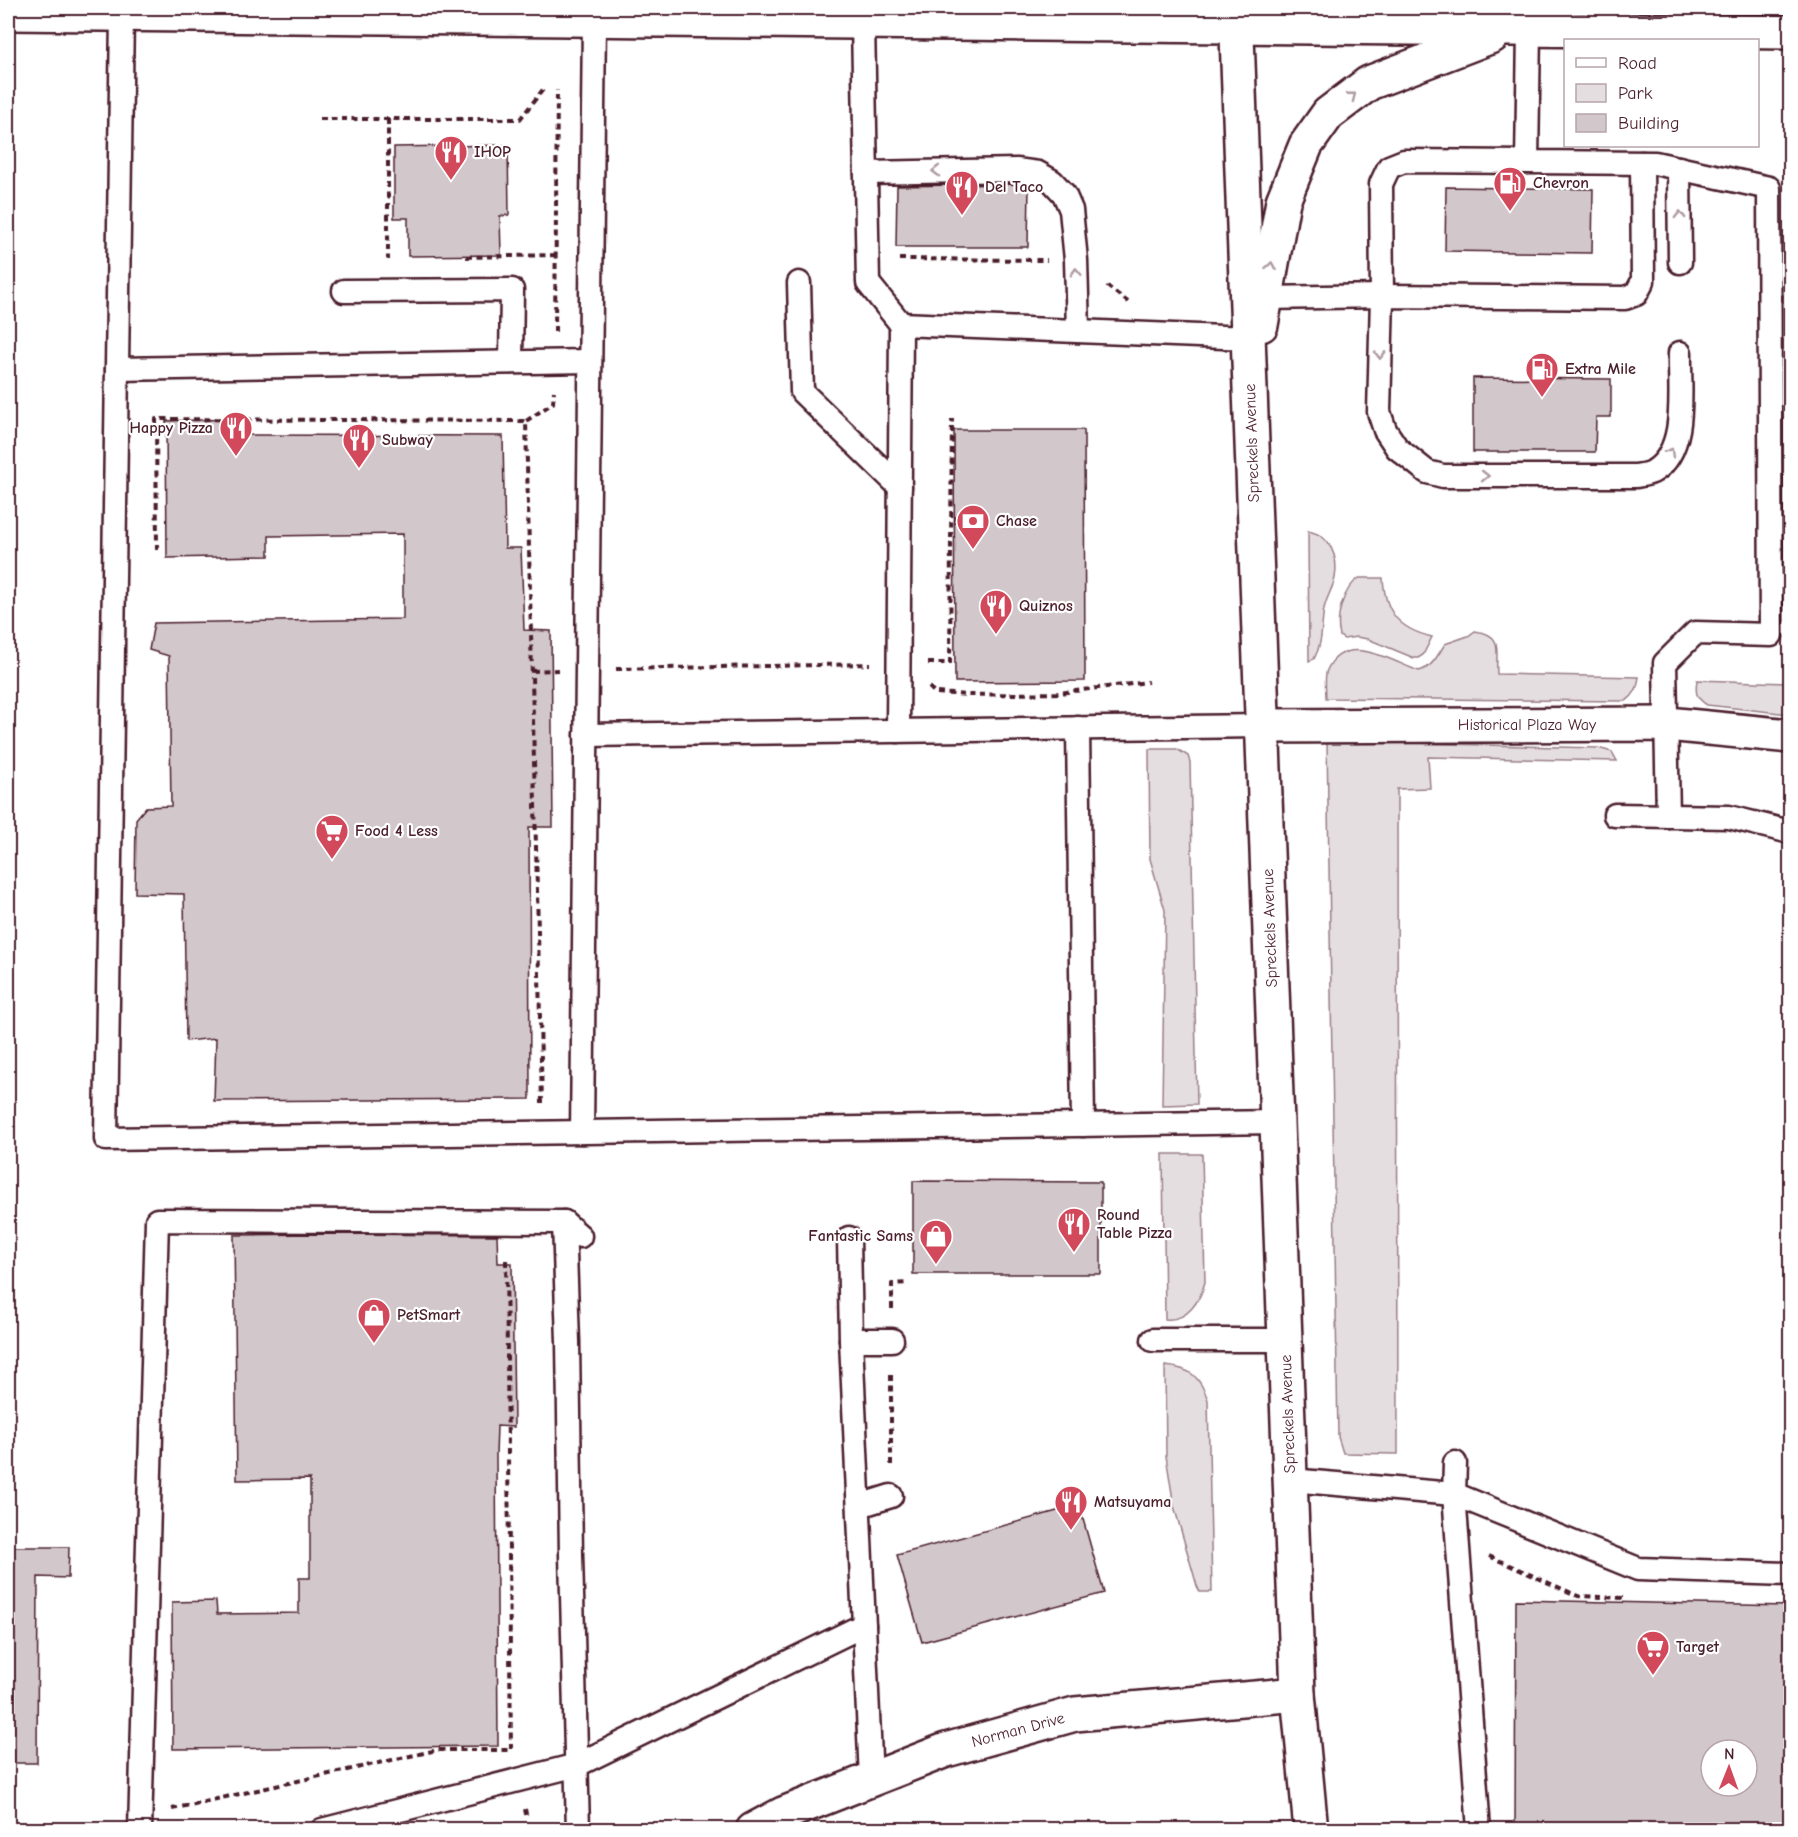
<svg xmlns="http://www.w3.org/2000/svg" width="1798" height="1837" font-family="'Comic Neue',sans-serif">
<rect width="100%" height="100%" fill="#fff"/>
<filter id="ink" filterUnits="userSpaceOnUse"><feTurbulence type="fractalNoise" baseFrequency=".0167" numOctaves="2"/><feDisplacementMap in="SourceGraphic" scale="12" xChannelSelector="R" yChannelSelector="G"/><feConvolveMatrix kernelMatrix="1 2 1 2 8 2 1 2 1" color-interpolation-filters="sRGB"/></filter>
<g filter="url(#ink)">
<g fill="#e5dee0" stroke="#987e86" stroke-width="1.5">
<path d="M1308,531C1330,535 1339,557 1335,578C1333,588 1326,598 1324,609C1321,626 1323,643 1314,659L1309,661Z"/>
<path d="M1359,578H1383C1385,613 1399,629 1432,637L1423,655L1418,658H1414L1368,639L1356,637L1344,639L1340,636C1335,617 1343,589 1359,578Z"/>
<path d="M1475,631C1505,635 1495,651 1497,674L1639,677C1638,687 1634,696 1626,701L1326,698C1326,690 1324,677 1327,670C1345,631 1391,661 1419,671C1433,667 1437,656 1445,644L1468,636Z"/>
<path d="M1697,680L1790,683V714L1707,705C1696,698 1695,693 1697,680Z"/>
<polygon points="1327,741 1598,748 1612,752 1617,761 1428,757 1430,788 1397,789 1398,1454 1343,1453 1338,1437"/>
<polygon points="1149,749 1177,749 1188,756 1190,762 1197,1104 1162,1105 1165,910 1150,859"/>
<path d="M1163,1154H1202L1205,1282C1200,1301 1187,1322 1165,1319Z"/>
<path d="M1165,1366C1190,1368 1200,1376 1208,1400L1212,1592H1200L1197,1586L1174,1506L1166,1456Z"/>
</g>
<g fill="#d2c7cb" stroke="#4a1f2b" stroke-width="1.5" fill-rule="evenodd">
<polygon points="508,145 509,215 500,216 501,255 408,256 408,218 394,218 394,147"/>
<polygon points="1015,184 1029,185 1028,247 896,247 897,186"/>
<polygon points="1446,187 1593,189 1592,253 1445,251"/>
<polygon points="1473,378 1611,379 1611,417 1596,417 1595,452 1473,452"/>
<polygon points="236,419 236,435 503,436 505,548 521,548 524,630 551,631 553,827 529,827 530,1099 214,1101 216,1038 186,1041 184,894 135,893 136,819 146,807 171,806 169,656 149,650 154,623 403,619 403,534 269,536 269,556 167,558 166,421"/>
<polygon points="954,430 1084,430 1085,681 955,682"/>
<polygon points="913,1181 1101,1182 1101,1274 913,1274"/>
<polygon points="322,1234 497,1235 498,1263 512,1263 514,1427 497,1426 496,1455 498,1746 173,1749 172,1602 216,1601 217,1614 299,1613 299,1578 310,1578 310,1479 237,1480 234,1235"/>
<polygon points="1079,1505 1104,1593 922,1642 897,1555"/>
<polygon points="8,1547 69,1547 68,1578 38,1577 37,1763 8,1763"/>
<path d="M1516,1600L1791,1606V1830H1515ZM1711,1750H1747V1786H1711Z"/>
</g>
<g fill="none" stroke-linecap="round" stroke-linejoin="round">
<defs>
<g id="lane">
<polyline points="122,15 106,1139 1277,1122"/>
<polyline points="863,23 868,283 901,324 898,731"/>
<polyline points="1529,30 1527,162 1655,163 1769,188 1771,635 1695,633 1665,663 1668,816"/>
<path d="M1527,162L1404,161L1389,167L1381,184L1382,296L1379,412L1385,430L1397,448L1427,472L1443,476H1636C1642,475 1650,474 1654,471C1689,449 1679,388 1680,353"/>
<polyline points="1679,168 1680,262"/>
<polyline points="866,173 1016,170 1038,173 1052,181 1064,194 1071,210 1076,260 1078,331"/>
<polyline points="799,283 802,392 900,487"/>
<polyline points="344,291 512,290 511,362"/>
<polyline points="1266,298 1382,296 1625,298 1636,294 1643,281 1642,163"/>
<polyline points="901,324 1248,338"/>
<polyline points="117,369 590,361"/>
<polyline points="1078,728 1083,1125"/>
<polyline points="586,735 1262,726"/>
<polyline points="1615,815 1729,817 1790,832"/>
<polyline points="582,1132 594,20 596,8"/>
<polyline points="849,1238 851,1340"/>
<polyline points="1153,1340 1285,1340"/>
<polyline points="1455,1463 1454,1494 1479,1830"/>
<polyline points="1290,1480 1454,1494 1638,1569 1790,1574"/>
<polyline points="859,1506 891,1496"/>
<polyline points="871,1779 851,1340 892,1340"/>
<polyline points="140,1830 157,1220 564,1222"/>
<polyline points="322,1830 577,1765 864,1625"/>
<polyline points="578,1830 571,1555 568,1342 564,1222 580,1236"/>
</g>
<g id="street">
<polyline points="1262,726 1667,724 1790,736"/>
<polyline points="753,1830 783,1814 946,1750 1075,1714 1298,1694"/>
</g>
<g id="secondary">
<polyline points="1236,8 1298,1694 1311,1830"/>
<polyline points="8,13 1790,32"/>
<polyline points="1261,325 1283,201 1306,145 1328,114 1369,83 1492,36"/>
</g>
</defs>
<use href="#lane" stroke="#4a1f2b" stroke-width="27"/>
<use href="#street" stroke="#4a1f2b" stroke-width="38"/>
<use href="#secondary" stroke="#4a1f2b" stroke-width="38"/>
<g stroke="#4a1f2b" stroke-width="4" stroke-dasharray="6 4.5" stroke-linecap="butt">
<polyline points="320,119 520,119 545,87"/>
<polyline points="388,119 388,258 390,258"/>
<polyline points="466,257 556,255"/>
<polyline points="899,259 1047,260"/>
<polyline points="1107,286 1128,302"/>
<polyline points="555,332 557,90"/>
<polyline points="157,550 156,419 526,421"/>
<polyline points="928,663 950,663 952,419"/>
<polyline points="616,669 870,664"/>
<polyline points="532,671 558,670"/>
<polyline points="929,687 935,693 970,695 1058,693 1148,682"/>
<polyline points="542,1103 526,421 553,403 554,391"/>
<polyline points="892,1309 892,1284 908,1283"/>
<polyline points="891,1465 891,1371"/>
<polyline points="1489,1556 1578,1596 1623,1598"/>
<polyline points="172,1809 437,1750 511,1750 506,1257"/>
<polyline points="525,1809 527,1819"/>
</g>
<use href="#lane" stroke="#fff" stroke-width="22"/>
<use href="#street" stroke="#fff" stroke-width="33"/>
<use href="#secondary" stroke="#fff" stroke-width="33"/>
</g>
<defs><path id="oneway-chevron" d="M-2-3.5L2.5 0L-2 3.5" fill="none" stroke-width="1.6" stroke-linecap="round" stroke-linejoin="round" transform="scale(1.5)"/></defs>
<g stroke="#ae9aa0">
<use href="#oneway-chevron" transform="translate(1352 96) rotate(-38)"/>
<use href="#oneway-chevron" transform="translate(936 171) rotate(179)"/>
<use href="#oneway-chevron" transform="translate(1680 215) rotate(-90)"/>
<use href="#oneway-chevron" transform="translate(1271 266) rotate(-80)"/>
<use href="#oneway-chevron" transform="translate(1076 272) rotate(-92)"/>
<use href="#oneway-chevron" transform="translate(1380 355) rotate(91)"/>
<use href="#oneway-chevron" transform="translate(1670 452) rotate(-59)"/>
<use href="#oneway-chevron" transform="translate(1485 476)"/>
</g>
</g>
<defs>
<symbol id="restaurant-pin" viewBox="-11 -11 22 30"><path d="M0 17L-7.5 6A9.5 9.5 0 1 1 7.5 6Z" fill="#d1495b" stroke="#fff"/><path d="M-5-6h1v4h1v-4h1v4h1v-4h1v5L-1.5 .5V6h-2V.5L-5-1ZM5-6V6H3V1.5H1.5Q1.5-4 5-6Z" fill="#fff"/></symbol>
<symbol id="fuel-pin" viewBox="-11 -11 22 30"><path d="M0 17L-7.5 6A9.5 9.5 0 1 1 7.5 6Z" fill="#d1495b" stroke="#fff"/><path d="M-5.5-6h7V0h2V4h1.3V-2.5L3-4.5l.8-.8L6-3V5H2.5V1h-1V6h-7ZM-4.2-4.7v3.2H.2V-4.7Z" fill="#fff"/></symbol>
<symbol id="bank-pin" viewBox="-11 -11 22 30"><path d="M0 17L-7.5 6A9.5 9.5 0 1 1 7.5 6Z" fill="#d1495b" stroke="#fff"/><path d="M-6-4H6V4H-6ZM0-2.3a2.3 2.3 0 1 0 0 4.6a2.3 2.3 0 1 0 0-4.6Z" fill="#fff"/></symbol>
<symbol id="supermarket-pin" viewBox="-11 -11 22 30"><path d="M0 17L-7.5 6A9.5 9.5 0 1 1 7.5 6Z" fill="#d1495b" stroke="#fff"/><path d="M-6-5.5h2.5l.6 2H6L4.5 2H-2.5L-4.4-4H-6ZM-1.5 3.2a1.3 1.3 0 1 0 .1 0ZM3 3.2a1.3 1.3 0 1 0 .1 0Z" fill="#fff"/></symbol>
<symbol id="shop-pin" viewBox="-11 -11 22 30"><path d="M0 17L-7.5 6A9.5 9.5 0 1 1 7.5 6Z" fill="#d1495b" stroke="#fff"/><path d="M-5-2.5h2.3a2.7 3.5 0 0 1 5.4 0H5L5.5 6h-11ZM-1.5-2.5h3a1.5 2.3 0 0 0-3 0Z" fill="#fff"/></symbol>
</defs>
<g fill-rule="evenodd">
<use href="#restaurant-pin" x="432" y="133" width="38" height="52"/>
<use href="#fuel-pin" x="1491" y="164" width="38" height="52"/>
<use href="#restaurant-pin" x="943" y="168" width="38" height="52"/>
<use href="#fuel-pin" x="1523" y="350" width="38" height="52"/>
<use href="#restaurant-pin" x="217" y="409" width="38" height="52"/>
<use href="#restaurant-pin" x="340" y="421" width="38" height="52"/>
<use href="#bank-pin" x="954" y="502" width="38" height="52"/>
<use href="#restaurant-pin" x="977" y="587" width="38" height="52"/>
<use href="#supermarket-pin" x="313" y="812" width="38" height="52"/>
<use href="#restaurant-pin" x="1055" y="1205" width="38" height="52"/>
<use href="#shop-pin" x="917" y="1217" width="38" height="52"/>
<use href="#shop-pin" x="355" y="1296" width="38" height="52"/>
<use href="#restaurant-pin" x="1052" y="1483" width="38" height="52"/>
<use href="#supermarket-pin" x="1634" y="1628" width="38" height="52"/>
</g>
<g text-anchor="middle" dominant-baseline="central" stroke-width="4.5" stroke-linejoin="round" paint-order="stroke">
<g font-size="16" font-weight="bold" fill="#4a1f2b" stroke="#fff" text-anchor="start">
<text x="474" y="152">IHOP</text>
<text x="1533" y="183">Chevron</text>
<text x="985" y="187">Del Taco</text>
<text x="1565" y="369">Extra Mile</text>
<text x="213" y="428" text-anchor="end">Happy Pizza</text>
<text x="382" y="440">Subway</text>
<text x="996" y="521">Chase</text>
<text x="1019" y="606">Quiznos</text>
<text x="355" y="831">Food 4 Less</text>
<text x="1097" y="1215">Round<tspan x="1097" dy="18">Table Pizza</tspan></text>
<text x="913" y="1236" text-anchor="end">Fantastic Sams</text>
<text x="397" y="1315">PetSmart</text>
<text x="1094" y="1502">Matsuyama</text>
<text x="1676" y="1647">Target</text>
</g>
<g font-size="16" fill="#4a1f2b" stroke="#fff">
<text transform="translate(1252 443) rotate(-92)">Spreckels Avenue</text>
<text x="1527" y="725">Historical Plaza Way</text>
<text transform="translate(1270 928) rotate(-92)">Spreckels Avenue</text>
<text transform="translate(1288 1414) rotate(-92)">Spreckels Avenue</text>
<text transform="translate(1018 1730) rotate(-15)">Norman Drive</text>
</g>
</g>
<rect width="1798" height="1837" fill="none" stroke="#fff" stroke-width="30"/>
<rect x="15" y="15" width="1768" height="1807" fill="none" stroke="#4a1f2b" stroke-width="2" filter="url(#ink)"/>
<rect x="1564" y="39" width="195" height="108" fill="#ffffff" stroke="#b7a5aa" stroke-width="1.5"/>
<rect x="1576" y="58" width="30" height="9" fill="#ffffff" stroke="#b7a5aa" stroke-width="1.5"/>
<text x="1618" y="69" font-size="18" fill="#4a1f2b">Road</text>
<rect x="1576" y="84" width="30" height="18" fill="#e5dee0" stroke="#b7a5aa" stroke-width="1.5"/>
<text x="1618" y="99" font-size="18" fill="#4a1f2b">Park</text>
<rect x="1576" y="114" width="30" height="18" fill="#d2c7cb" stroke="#b7a5aa" stroke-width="1.5"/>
<text x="1618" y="129" font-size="18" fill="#4a1f2b">Building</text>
<g transform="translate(1729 1768) rotate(1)"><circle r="28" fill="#ffffff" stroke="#b7a5aa" stroke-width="1.5"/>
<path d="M0-4.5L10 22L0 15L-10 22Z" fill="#d1495b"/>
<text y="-9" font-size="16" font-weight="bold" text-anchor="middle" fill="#4a1f2b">N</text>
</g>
</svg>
